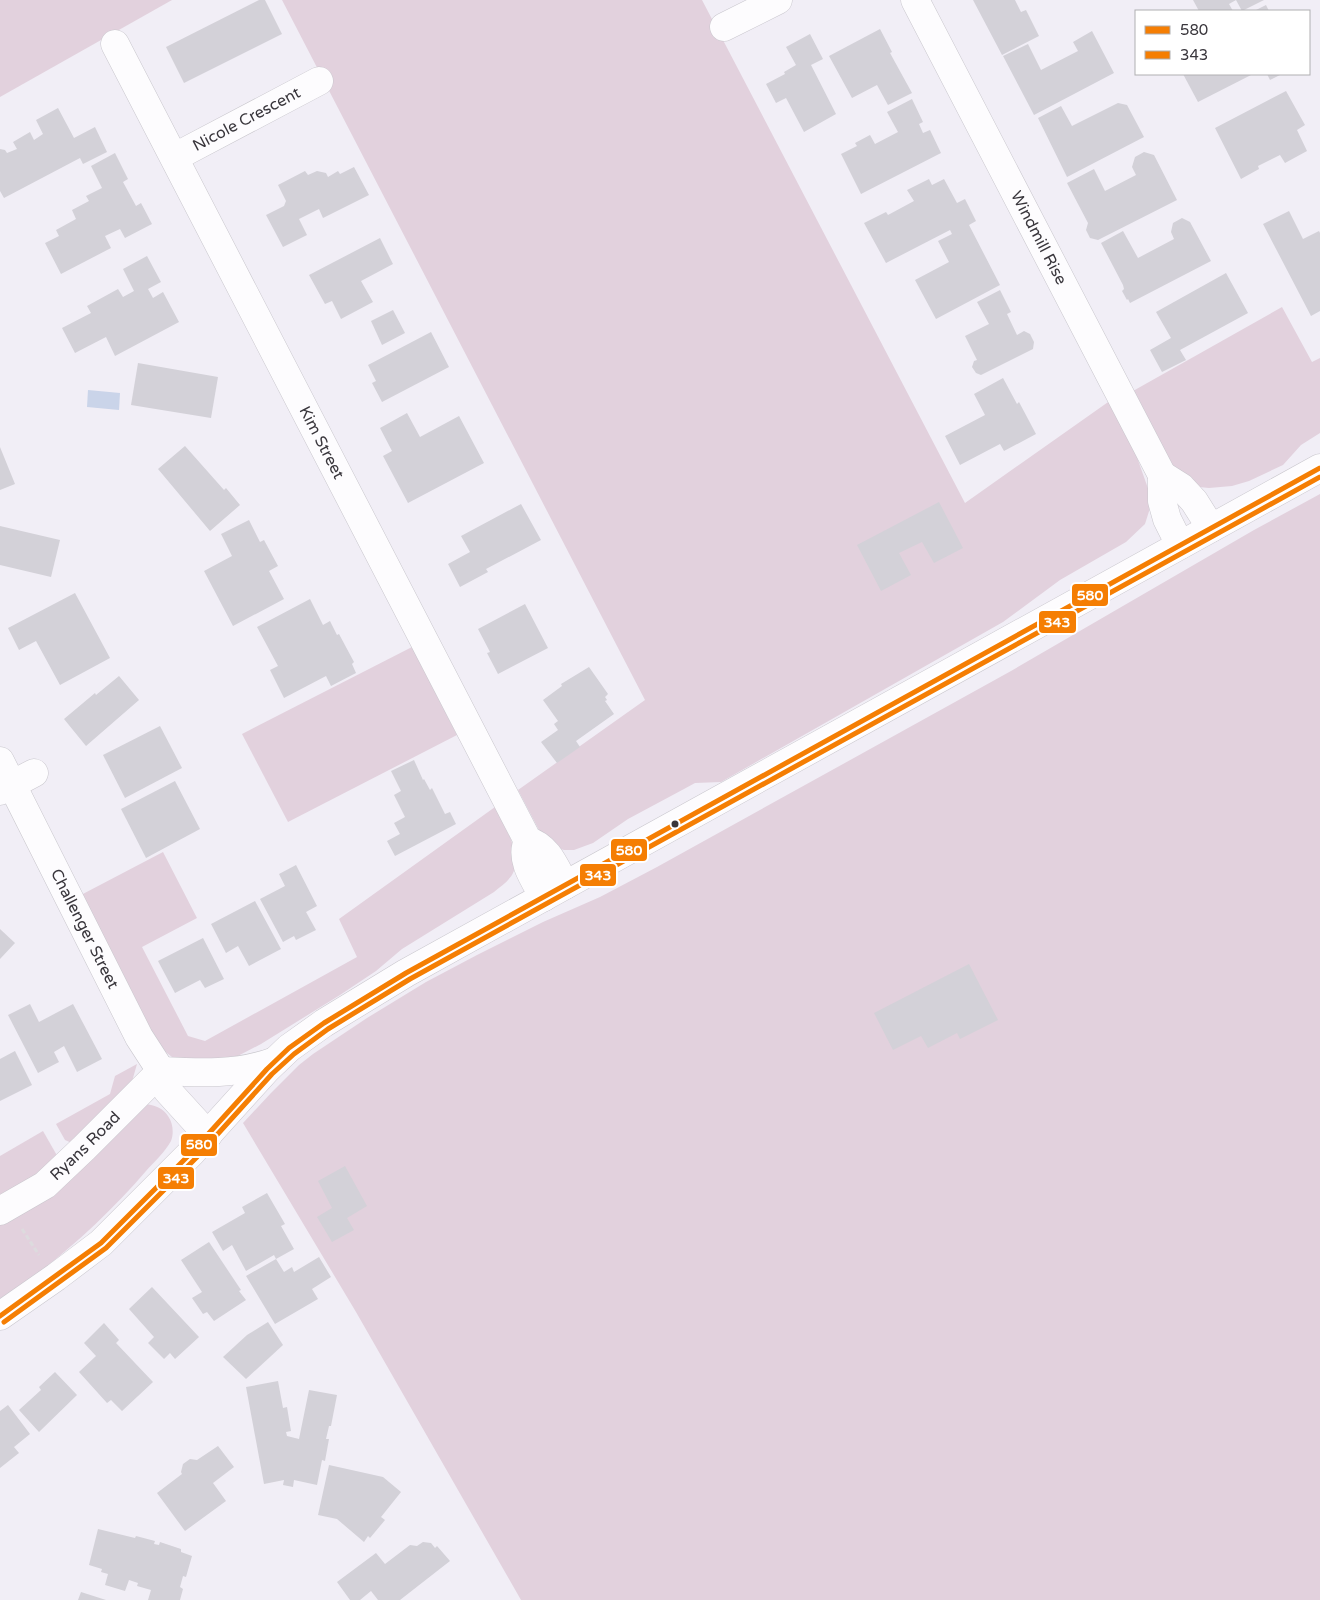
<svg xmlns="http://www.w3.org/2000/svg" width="1320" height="1600" font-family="'Varela Round',sans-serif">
<rect width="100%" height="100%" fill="#f1eef6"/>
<g fill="#e2d1dd">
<polygon points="0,0 172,0 0,97"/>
<polygon points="282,0 702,0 965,503 1111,400 1128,432 1150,494 1151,505 1145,524 1126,542 1060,580 1003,622 721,782 695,783 684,789 628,819 593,843 574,850 564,850 554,847 540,832 518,790 645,700"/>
<polygon points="1282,307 1312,362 1320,358 1320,433 1301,445 1283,465 1249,481 1232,486 1209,488 1199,487 1174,469 1133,391"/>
<polygon points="1320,494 1320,1600 521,1600 356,1312 243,1123 271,1093 299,1065 313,1054 367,1018 426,982 477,955 543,922 600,897 657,867 1011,671 1254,530"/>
<polygon points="412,647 457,735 288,822 242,734"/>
<path d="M495,807C503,824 523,854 513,873C509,881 501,886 494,892L402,949L376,971L340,995L261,1044L234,1058L184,1061L172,1057L158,1046L79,896L163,852L197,918L142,947L188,1036L205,1041L357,957L339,919Z"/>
<polygon points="137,1064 131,1085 74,1144 65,1140 56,1124 110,1094 115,1076"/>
<path d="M145,1104C155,1105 163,1108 168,1116C173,1123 174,1133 171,1141C165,1152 154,1162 146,1171C104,1220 54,1264 0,1301V1224Z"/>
<polygon points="43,1131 59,1159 50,1168 0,1199 0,1156"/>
</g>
<polygon fill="#cad4e9" points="88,390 120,393 119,410 87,407"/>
<g fill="#d3d1d8">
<polygon points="259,0 265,0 282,34 184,83 166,47"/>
<polygon points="973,0 1015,0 1021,12 1026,10 1039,36 1002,55"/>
<polygon points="1193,0 1264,0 1242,11 1236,0 1229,4 1233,11 1199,11"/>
<polygon points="1266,5 1269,11 1254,11"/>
<polygon points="880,29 892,52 890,53 912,93 888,105 877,85 852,98 829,56"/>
<polygon points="1092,31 1114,73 1034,115 1003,56 1028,44 1041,70 1078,51 1073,42"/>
<polygon points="810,34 823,59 811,65 836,114 804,132 786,98 776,103 766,84 785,74 784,72 796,65 786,47"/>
<polygon points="1183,74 1253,74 1198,102"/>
<polygon points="1267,74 1282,74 1270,80"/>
<polygon points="1286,91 1305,125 1297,130 1307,151 1285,163 1280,155 1258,166 1259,169 1241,179 1215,128"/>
<polygon points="912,99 923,122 919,124 923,133 930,130 941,153 861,194 841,154 857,146 855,143 870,135 875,144 898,132 887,112"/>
<polygon points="1118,103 1127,105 1144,137 1067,177 1038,118 1061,106 1072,126"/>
<polygon points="58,108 74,138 95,127 107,152 83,164 80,158 4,198 0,191 0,149 5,150 7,153 17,149 13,142 30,132 34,140 43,134 36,120"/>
<polygon points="1144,152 1154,155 1177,200 1098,240 1090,238 1086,230 1088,223 1067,183 1094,169 1105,191 1136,175 1132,167 1135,157"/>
<polygon points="115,153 128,179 123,182 136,206 141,203 152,224 125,238 120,229 105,236 111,248 61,274 45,243 59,236 56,230 76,219 72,210 89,201 86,196 102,188 91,166"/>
<polygon points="354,167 369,195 323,218 319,209 299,219 307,235 283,247 266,215 284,206 286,201 278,185 305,171 308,175 317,171 326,173 328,177 338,171 340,174"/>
<polygon points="929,179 932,185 944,179 957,203 965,199 976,221 969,225 1000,285 936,319 915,280 949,262 938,241 952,234 950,230 886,263 864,223 886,212 888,215 914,201 907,190"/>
<polygon points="1289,211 1303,239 1319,231 1320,233 1320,311 1311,316 1263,224"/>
<polygon points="1182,218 1190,222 1211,261 1130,303 1128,299 1127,300 1122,291 1124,289 1123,285 1101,243 1123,231 1138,258 1174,239 1171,232 1173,223"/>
<polygon points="380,238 393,264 361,281 373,302 341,319 332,301 325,304 309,275"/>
<polygon points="147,256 161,282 148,289 153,298 163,292 179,322 115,356 106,337 75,353 62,328 91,313 87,306 118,289 123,297 134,291 123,269"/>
<polygon points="1226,273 1248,313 1180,350 1186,360 1162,372 1150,350 1171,338 1156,312"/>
<polygon points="1000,290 1011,312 1007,314 1017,335 1024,331 1030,334 1034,342 1033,349 981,375 976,373 972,367 974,361 977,360 965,336 989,324 977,302"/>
<polygon points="393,310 405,333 382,345 371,321"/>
<polygon points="431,332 449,367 382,402 372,383 376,381 368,365"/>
<polygon points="138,363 218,377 211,418 131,405"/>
<polygon points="1003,378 1017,404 1019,402 1036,434 1004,451 1000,444 960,465 945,436 985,415 974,394"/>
<polygon points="407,413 420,437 459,416 484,463 408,503 383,456 392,451 380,428"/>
<polygon points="185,446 224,490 226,488 240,505 210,531 158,469"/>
<polygon points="0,447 15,484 0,490"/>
<polygon points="939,502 963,548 934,563 922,542 899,553 911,575 881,591 857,545"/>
<polygon points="521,504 541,540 486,569 488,572 460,587 448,564 470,552 461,536"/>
<polygon points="249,520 260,542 264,540 278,566 269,571 284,599 233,626 204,571 232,556 221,534"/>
<polygon points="0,526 60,540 51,577 0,565"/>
<polygon points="75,593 110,658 60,685 36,641 19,650 8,628"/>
<polygon points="310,599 323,625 330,621 337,635 339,634 354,662 352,664 356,673 331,686 326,676 284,698 270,670 278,666 257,627"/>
<polygon points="525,604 548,648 498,674 487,653 490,652 478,629"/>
<polygon points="589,667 608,694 605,697 607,700 605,701 614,714 576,741 580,747 557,763 541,742 558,730 554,724 558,721 543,700 562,686 561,684"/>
<polygon points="119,676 139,700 86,746 64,719 95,693 96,695"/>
<polygon points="160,726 182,768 125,798 103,755"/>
<polygon points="414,760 423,780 424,779 430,790 432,788 445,814 450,812 456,824 395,856 387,841 400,834 394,823 405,817 394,795 401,791 391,771"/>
<polygon points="175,781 200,829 146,858 121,809"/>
<polygon points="296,865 317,906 306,912 316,930 296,940 294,936 283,942 260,899 285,886 279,874"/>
<polygon points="255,901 281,949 249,966 238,946 226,953 211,924"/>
<polygon points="0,929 15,943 0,959"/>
<polygon points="203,938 224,979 205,988 200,980 175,993 158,961"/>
<polygon points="969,964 998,1020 960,1039 957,1033 928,1048 921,1036 893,1050 874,1013"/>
<polygon points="30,1004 39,1022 73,1004 102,1059 77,1072 64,1046 54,1052 59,1062 38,1073 8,1015"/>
<polygon points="15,1051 32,1085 0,1101 0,1059"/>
<polygon points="345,1166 367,1206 347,1218 354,1230 332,1242 317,1217 332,1208 318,1181"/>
<polygon points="267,1193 285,1224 281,1226 294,1249 276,1259 284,1272 292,1267 294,1272 319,1257 331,1277 312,1289 318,1299 275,1324 246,1276 276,1259 274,1255 246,1271 232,1245 223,1251 212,1232 245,1213 242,1207"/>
<polygon points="209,1242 241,1290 239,1291 246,1300 214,1321 207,1312 203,1314 192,1298 202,1292 181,1260"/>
<polygon points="152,1287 199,1337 175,1359 170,1353 164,1359 148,1343 154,1337 129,1309"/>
<polygon points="268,1322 283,1345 246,1379 223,1357 247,1335"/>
<polygon points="104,1323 119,1340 116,1343 153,1382 122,1411 111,1400 107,1403 79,1372 96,1356 84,1343"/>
<polygon points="55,1372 77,1395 39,1432 19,1410 41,1390 39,1387"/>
<polygon points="278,1381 283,1408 287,1407 291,1431 286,1432 287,1436 299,1439 309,1390 337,1395 331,1426 329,1426 326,1439 329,1439 325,1461 322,1460 317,1485 294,1480 293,1487 283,1485 284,1480 264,1484 246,1387"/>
<polygon points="8,1405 30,1434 14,1447 19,1453 0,1468 0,1411"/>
<polygon points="218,1446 234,1467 213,1483 226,1501 185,1531 157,1493 182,1474 181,1472 183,1464 190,1459 197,1460"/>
<polygon points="329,1465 383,1477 401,1492 381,1517 385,1520 370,1538 368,1536 364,1542 337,1519 318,1515"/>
<polygon points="98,1529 135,1538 136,1536 155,1541 154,1544 159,1545 160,1542 181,1549 181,1552 192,1556 186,1577 183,1576 180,1587 183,1589 180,1600 148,1600 151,1590 137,1586 138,1583 129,1580 125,1591 105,1585 108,1574 101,1572 102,1569 89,1565"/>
<polygon points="423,1542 431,1543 435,1548 437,1546 450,1561 400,1600 378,1600 371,1591 360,1600 350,1600 337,1582 376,1553 385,1564 410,1545 417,1546"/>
<polygon points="81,1592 106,1600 78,1600"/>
</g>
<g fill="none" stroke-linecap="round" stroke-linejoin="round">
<defs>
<g id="minor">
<path id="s1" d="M915,0L1162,475V501L1167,519L1180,545"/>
<polyline points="724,27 778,0"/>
<path id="s2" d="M115,44L528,841C548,846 556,869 565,885"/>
<path id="s3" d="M175,157L319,81"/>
<polyline points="1162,475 1181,487 1194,501 1211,528"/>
<path id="s4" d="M0,761L139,1037L161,1071L167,1090L208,1135"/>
<polyline points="0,791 34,773"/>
<path d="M528,841C519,859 535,881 544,897"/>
<path d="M161,1071C200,1073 238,1075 275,1061"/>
<path id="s5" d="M0,1211L45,1185L84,1148L161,1071"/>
</g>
<polyline id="major" points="0,1316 56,1277 101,1243 191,1153 267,1069 289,1048 324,1023 406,973 1320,468"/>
</defs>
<use href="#minor" stroke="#c9c7cd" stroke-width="29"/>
<use href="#major" stroke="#c9c7cd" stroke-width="29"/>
<polyline stroke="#dddbde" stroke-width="3" stroke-dasharray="5 2.5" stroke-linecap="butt" points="22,1229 39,1255"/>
<use href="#minor" stroke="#fdfcfe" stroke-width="28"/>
<use href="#major" stroke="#fdfcfe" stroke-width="28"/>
<defs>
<polyline id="bus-1" points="0,1316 101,1243 191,1153 267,1069 289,1048 324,1023 406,973 1320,468"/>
<polyline id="bus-2" points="4,1322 106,1248 196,1158 272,1074 294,1054 328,1029 410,979 1320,477"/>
</defs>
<use href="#bus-1" stroke="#fff" stroke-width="9"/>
<use href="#bus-2" stroke="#fff" stroke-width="9"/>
<use href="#bus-1" stroke="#f57e03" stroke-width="5"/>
<use href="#bus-2" stroke="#f57e03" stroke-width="5"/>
</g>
<circle fill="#39363c" stroke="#fff" stroke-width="2" cx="675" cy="824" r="4.5"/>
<g text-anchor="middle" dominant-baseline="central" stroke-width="4" stroke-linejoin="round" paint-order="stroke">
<g font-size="16" fill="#39363c" stroke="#fff">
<text stroke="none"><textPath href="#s3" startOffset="81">Nicole Crescent</textPath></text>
<text stroke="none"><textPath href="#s1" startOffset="268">Windmill Rise</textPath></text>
<text stroke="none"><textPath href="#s2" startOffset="449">Kim Street</textPath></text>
<text stroke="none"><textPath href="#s4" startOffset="188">Challenger Street</textPath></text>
<text stroke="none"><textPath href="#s5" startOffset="108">Ryans Road</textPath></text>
</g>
</g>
<g stroke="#fff" stroke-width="2">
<rect x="1071" y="583" width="38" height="24" rx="5" fill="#f57e03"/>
<rect x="1038" y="610" width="39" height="24" rx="5" fill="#f57e03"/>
<rect x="610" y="838" width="38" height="24" rx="5" fill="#f57e03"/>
<rect x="579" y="863" width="38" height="24" rx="5" fill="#f57e03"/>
<rect x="180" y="1133" width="38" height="24" rx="5" fill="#f57e03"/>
<rect x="157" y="1166" width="38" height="24" rx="5" fill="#f57e03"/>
</g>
<g font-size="14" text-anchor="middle" font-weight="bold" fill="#fff">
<text x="1090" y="600">580</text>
<text x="1057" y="627">343</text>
<text x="629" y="855">580</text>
<text x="598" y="880">343</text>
<text x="199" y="1149">580</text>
<text x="176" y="1183">343</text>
</g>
<rect x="1135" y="10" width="175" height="65" fill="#ffffff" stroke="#b0afb1"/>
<rect x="1145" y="26" width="25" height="8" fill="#f57e03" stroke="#b0afb1"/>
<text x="1180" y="35" font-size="15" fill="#39363c">580</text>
<rect x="1145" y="51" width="25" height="8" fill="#f57e03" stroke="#b0afb1"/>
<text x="1180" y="60" font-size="15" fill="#39363c">343</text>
</svg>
